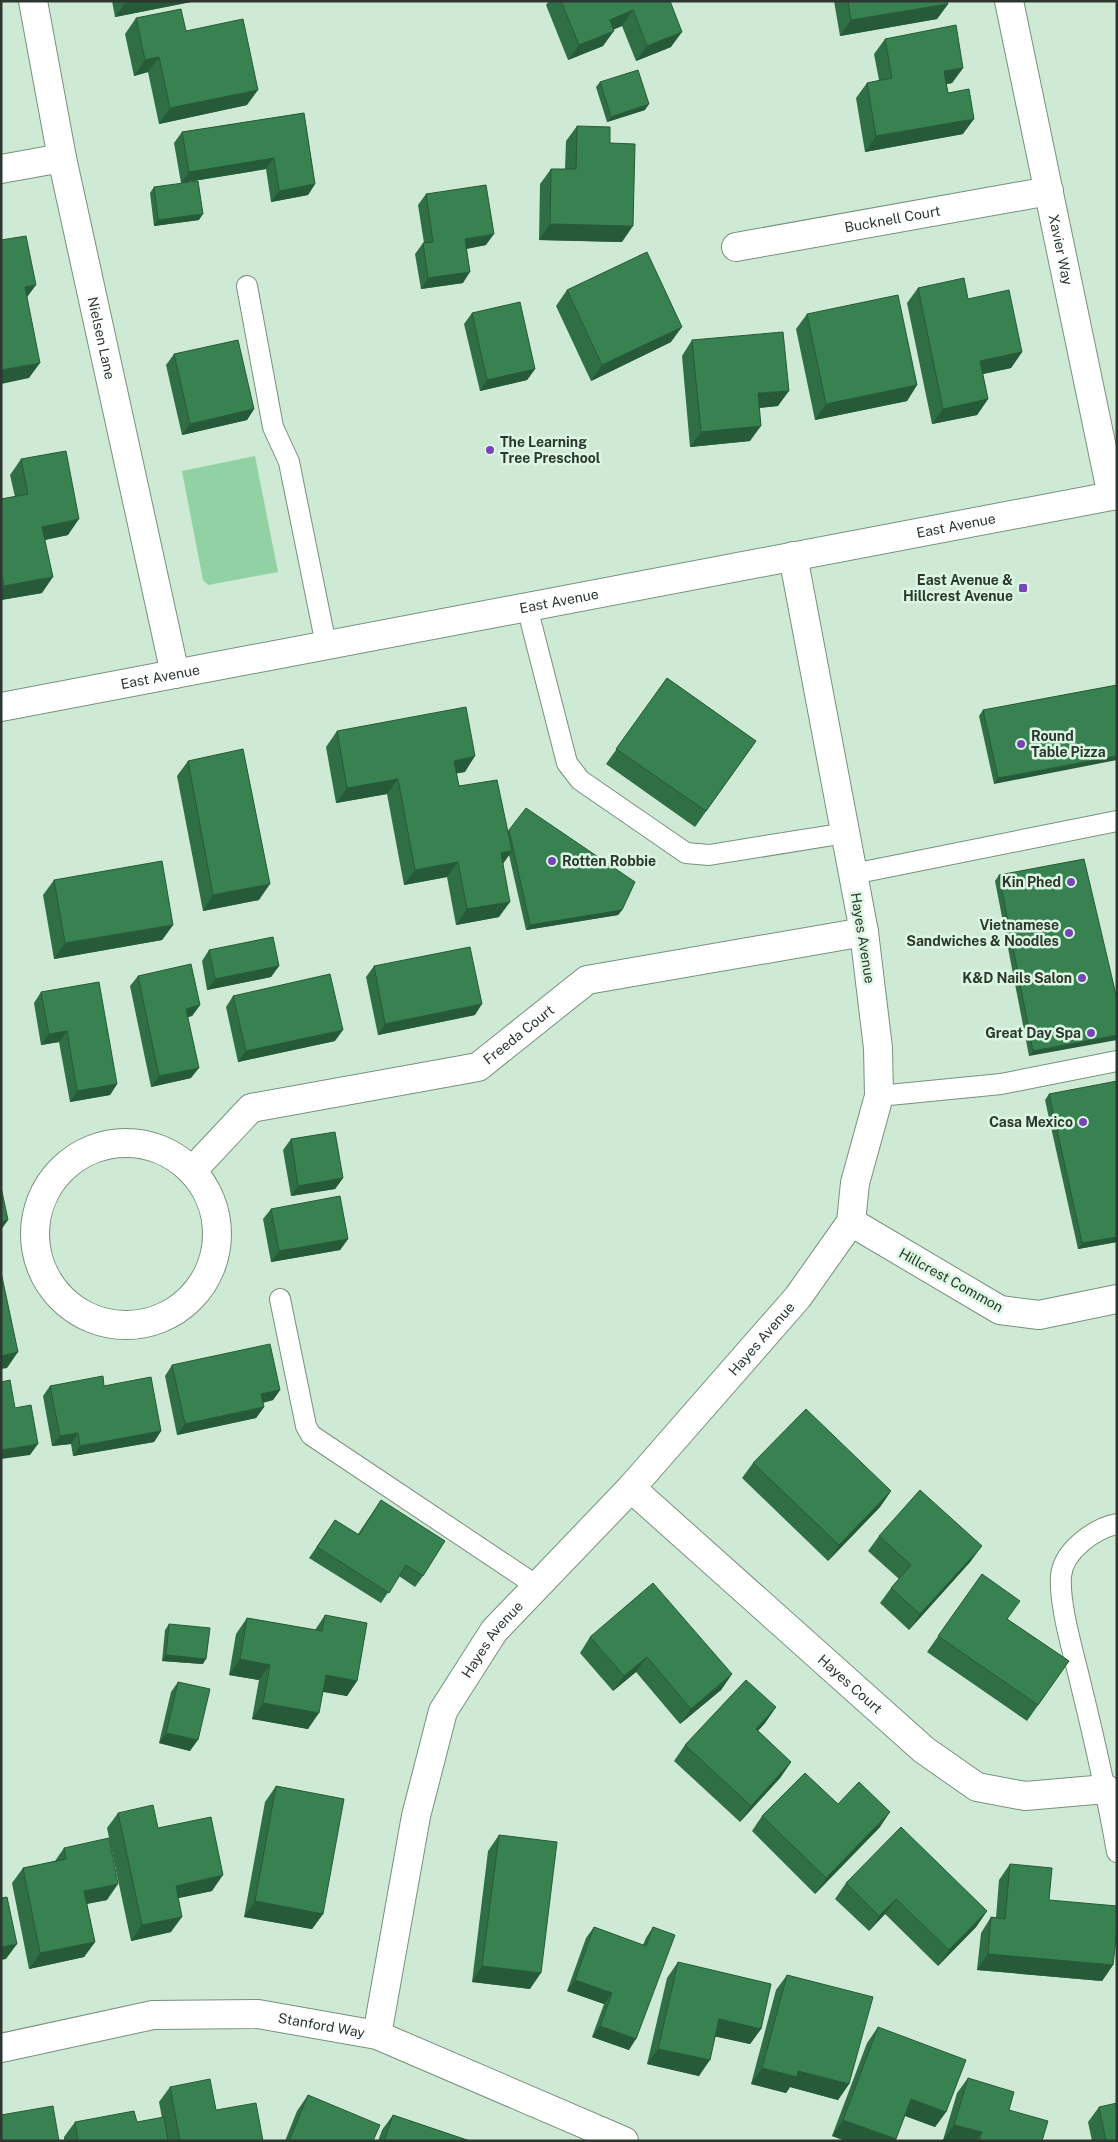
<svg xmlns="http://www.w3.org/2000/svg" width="1118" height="2142" font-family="'Public Sans',sans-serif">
<rect width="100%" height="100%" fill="#ceead4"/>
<polygon fill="#92d1a3" points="255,456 278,572 208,585 203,580 182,471"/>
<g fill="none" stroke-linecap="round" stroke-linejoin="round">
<defs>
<g id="lane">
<polyline points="247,286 273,427 289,462 326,645"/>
<polyline points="527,607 567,763 580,780 686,853 709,855 846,833"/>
<polyline points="853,874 1117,821"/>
<polyline points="879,1096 1001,1084 1117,1061"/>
<polyline points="280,1299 306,1426 311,1435 537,1586"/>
<path d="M1117,1524C1095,1528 1063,1551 1061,1576C1059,1605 1073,1651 1080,1681C1094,1738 1107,1794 1117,1852"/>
</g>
<g id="street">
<path id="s1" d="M33,1L62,158L175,674"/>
<path id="s2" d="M1009,1L1112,496"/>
<polyline points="1,169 62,158"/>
<path id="s3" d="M736,247L1049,191"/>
<circle cx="126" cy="1234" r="91"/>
<path id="s4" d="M192,1171L251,1108L478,1067L587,980L864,932"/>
<polyline points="851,1222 1000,1310 1039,1315 1117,1299"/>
<path id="s5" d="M631,1488L924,1750L977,1787L1025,1796L1106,1789"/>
<path id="s6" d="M377,2035L416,1816L443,1711L494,1631L631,1488L798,1297L851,1222L855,1183L879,1096L878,1048L864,932L793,556"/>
<path id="s7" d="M1,2048L153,2015L258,2014L377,2035L624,2141"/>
</g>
<g id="secondary">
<path id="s8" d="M1,707L1117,495"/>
</g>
</defs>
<use href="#lane" stroke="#77917d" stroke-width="22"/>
<use href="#street" stroke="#77917d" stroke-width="30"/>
<use href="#secondary" stroke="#77917d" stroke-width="30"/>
<use href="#lane" stroke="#fff" stroke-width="20"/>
<use href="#street" stroke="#fff" stroke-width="28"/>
<use href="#secondary" stroke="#fff" stroke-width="28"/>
</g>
<g fill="#306f45">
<polygon points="112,1 196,1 115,17"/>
<polygon points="549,1 670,1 671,47 636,61 622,26 613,29 603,46 568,60 546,5"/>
<polygon points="834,1 947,1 948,4 937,19 840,36"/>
<polygon points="136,18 186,31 247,105 159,124 148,72 134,76 125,34"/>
<polygon points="885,39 963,68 952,83 946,84 948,93 963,134 865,152 856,98 867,83 879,80 874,54"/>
<polygon points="600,82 645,110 607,122 596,87"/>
<polygon points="304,113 315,184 308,195 271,202 266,169 181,183 174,143 182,132"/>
<polygon points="577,126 622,242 539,240 540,184 551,169 565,169 566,141"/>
<polygon points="154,187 199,220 154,226 150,193"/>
<polygon points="426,194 486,245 467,249 463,283 421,289 415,254 423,243 424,243 418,205"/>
<polygon points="918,288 968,299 1022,352 1011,368 983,374 988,399 977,415 932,424 907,303"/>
<polygon points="567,290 671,342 591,381 556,306"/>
<polygon points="472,313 535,369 527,380 480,391 464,324"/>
<polygon points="807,314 917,385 907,401 815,420 796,329"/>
<polygon points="692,340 778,406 760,408 750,441 690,447 682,356"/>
<polygon points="174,354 254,409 247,420 182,435 166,365"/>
<polygon points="21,459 68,535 44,540 42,593 1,600 1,499 15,497 10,475"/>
<polygon points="667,678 756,741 695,827 606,764"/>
<polygon points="1117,685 994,784 979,716 983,710"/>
<polygon points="337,731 465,772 456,773 459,786 508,831 509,830 622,910 618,915 526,930 509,855 503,864 499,917 456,925 447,877 404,885 387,794 336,803 326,747"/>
<polygon points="188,761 259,900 203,911 177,776"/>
<polygon points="999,875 1117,999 1029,1056 995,881"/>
<polygon points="54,880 173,925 162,940 54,959 43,895"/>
<polygon points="209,950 279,966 271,977 207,990 202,961"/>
<polygon points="374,966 475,1015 378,1035 366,977"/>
<polygon points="138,976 200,1005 192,1016 188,1017 191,1078 151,1087 130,986"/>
<polygon points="41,992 117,1084 110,1095 70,1102 59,1042 41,1045 34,1003"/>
<polygon points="233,996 335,1041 238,1062 226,1007"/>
<polygon points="1049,1094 1117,1242 1078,1249 1045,1100"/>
<polygon points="291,1139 343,1178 335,1189 291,1196 283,1150"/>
<polygon points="271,1209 348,1239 340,1250 271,1262 263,1219"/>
<polygon points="172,1365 280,1390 273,1400 263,1403 264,1407 256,1418 177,1435 165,1376"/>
<polygon points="50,1386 104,1386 161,1431 154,1442 73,1456 71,1444 52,1446 43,1396"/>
<polygon points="753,1463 891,1491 880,1507 828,1561 742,1478"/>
<polygon points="381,1500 423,1576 415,1587 399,1576 381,1603 309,1558 335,1520 358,1534"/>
<polygon points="879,1536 971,1561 909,1630 880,1603 891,1588 899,1579 868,1551"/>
<polygon points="982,1574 1007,1619 1069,1661 1027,1721 927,1652"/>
<polygon points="325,1615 357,1681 347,1696 323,1692 308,1729 252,1719 259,1680 229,1675 236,1634 247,1618 315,1630"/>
<polygon points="169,1624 203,1664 162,1661 165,1630"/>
<polygon points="590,1637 732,1674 721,1690 680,1724 636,1672 613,1691 580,1653"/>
<polygon points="178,1682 190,1751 159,1743 171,1692"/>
<polygon points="776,1707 765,1723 758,1731 791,1762 780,1778 740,1822 674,1761 685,1745"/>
<polygon points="276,1786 323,1914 312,1929 244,1917 265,1802"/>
<polygon points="838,1804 880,1827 815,1894 752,1831 762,1816"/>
<polygon points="118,1813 158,1828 212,1891 178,1898 171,1932 131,1941 107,1828"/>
<polygon points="499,1835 530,1989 472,1982 488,1851"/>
<polygon points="64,1848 107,1900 87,1904 95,1942 84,1957 29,1969 12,1883 23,1868 55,1861"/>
<polygon points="1010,1864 1049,1900 1113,1965 1102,1981 977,1970 981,1933 991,1917 996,1918 999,1880"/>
<polygon points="846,1883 987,1911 976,1927 938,1966 885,1914 869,1931 835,1899"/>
<polygon points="594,1927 643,1945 646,1938 653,1927 629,2050 592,2037 604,2004 567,1991 586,1938"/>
<polygon points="678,1962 761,2029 750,2044 715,2036 699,2076 647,2064 667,1978"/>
<polygon points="787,1975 849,2084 838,2100 790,2087 786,2093 751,2084 776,1990"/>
<polygon points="878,2027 946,2112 935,2127 905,2116 895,2141 846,2141 832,2136 867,2043"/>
<polygon points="968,2078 1009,2110 1042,2141 943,2140 957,2093"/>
<polygon points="170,2087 216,2110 263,2141 64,2141 64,2137 75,2122 137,2122 162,2118 159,2102"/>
<polygon points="308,2095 373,2141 285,2141 297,2111"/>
<polygon points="1099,2107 1117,2141 1092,2141 1088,2122"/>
<polygon points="393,2115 470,2141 378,2141 382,2130"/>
</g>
<g fill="#275a38">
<polygon points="129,1 196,1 115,17 126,2"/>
<polygon points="948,4 937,19 840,36 851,20"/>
<polygon points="633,10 622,26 599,36 610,20"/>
<polygon points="614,31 603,46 568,60 579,45"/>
<polygon points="682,32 671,47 636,61 647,46"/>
<polygon points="159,57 148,72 134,76 145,60"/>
<polygon points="963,68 952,83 933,87 944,71"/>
<polygon points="258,90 247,105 159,124 170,108"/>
<polygon points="649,104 645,110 607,122 611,117"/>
<polygon points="974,119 963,134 865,152 876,136"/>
<polygon points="274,158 266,169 181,183 189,172"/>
<polygon points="315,184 308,195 271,202 279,191"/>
<polygon points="203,214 199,220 154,226 158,220"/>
<polygon points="550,224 633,226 622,242 539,240"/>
<polygon points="494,234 486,245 458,250 465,239"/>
<polygon points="470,272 463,283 421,289 428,278"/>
<polygon points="36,285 25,300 25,287"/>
<polygon points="682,327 671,342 591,381 602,365"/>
<polygon points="1022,352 1011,368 969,377 980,361"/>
<polygon points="40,363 29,378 1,384 1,370"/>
<polygon points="535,369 527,380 480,391 487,380"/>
<polygon points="917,385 907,401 815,420 826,404"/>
<polygon points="789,391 778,406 747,409 758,393"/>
<polygon points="988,399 977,415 932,424 943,409"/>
<polygon points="254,409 247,420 182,435 190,424"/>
<polygon points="761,426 750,441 690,447 701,432"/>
<polygon points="79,519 68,535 31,543 42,527"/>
<polygon points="53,577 42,593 1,600 1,590 4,586"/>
<polygon points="475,756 465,772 443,776 454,761"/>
<polygon points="1117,756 1117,760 994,784 998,778"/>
<polygon points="398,779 387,794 336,803 347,788"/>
<polygon points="512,851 501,866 501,853"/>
<polygon points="458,862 447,877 404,885 415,870"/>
<polygon points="270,884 259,900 203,911 213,895"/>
<polygon points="510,902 499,917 456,925 467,909"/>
<polygon points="622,910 618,915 526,930 530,925"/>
<polygon points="173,925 162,940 54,959 65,943"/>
<polygon points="279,966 271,977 207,990 215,979"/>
<polygon points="482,1004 475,1015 378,1035 385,1024"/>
<polygon points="200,1005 192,1016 179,1019 186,1009"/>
<polygon points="343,1030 335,1041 238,1062 246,1051"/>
<polygon points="67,1031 59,1042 41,1045 49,1034"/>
<polygon points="1117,1035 1117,1040 1029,1056 1033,1051"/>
<polygon points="199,1068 191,1078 151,1087 159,1076"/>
<polygon points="117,1084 110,1095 70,1102 77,1091"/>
<polygon points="343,1178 335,1189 291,1196 298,1186"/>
<polygon points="8,1220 1,1230 1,1222"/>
<polygon points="1117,1237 1117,1242 1078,1249 1082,1243"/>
<polygon points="348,1239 340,1250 271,1262 279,1251"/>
<polygon points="18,1352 7,1368 1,1369 1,1356"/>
<polygon points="280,1390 273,1400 253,1405 261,1394"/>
<polygon points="264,1407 256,1418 177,1435 185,1424"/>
<polygon points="161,1431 154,1442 73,1456 80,1446"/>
<polygon points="78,1433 71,1444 52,1446 60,1436"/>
<polygon points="38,1444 30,1455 1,1459 1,1450"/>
<polygon points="891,1491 880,1507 828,1561 839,1545"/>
<polygon points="982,1546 971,1561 909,1630 920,1614"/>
<polygon points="166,1655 206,1659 203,1664 162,1661"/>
<polygon points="647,1657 636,1672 613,1691 624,1676"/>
<polygon points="240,1659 270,1665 259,1680 229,1675"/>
<polygon points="732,1674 721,1690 680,1724 691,1709"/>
<polygon points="326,1675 357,1681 347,1696 315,1690"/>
<polygon points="263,1703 319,1713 308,1729 252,1719"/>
<polygon points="776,1707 765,1723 745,1745 756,1729"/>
<polygon points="166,1733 198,1740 190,1751 159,1743"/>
<polygon points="791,1762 780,1778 740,1822 751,1806"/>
<polygon points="890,1812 880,1827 815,1894 826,1878"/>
<polygon points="223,1875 212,1891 165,1901 176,1886"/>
<polygon points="118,1884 107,1900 74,1906 84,1891"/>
<polygon points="896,1899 885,1914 869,1931 879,1916"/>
<polygon points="255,1901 323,1914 312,1929 244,1917"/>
<polygon points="987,1911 976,1927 938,1966 949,1950"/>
<polygon points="182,1917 171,1932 131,1941 142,1925"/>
<polygon points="95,1942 84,1957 29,1969 40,1953"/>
<polygon points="17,1944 6,1959 1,1960 1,1947"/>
<polygon points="988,1954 1113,1965 1102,1981 977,1970"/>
<polygon points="482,1966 541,1973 530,1989 472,1982"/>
<polygon points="575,1980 612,1993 604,2004 567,1991"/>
<polygon points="719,2019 761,2029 750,2044 708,2035"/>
<polygon points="600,2026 636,2039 629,2050 592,2037"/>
<polygon points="658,2049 710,2060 699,2076 647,2064"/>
<polygon points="762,2068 798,2071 849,2084 838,2100 790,2087 786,2093 751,2084"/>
<polygon points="911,2099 946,2112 935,2127 900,2114"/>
<polygon points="843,2120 896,2139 895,2141 846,2141 832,2136"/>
<polygon points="954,2125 982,2132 976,2141 943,2140"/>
</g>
<g fill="#388150" stroke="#275a38">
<polygon points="561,1 670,1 682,32 647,46 633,10 610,20 614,31 579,45"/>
<polygon points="848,1 947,1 948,4 851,20"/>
<polygon points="181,9 186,31 243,19 258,90 170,108 159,57 145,60 136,18"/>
<polygon points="956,25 963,68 944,71 948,93 969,89 974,119 876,136 867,83 892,78 885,39"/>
<polygon points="638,70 649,104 611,117 600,82"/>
<polygon points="304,113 315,184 279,191 274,158 189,172 182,132"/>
<polygon points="577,126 610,127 610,143 635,144 633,226 550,224 551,169 576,169"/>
<polygon points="198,181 203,214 158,220 154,187"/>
<polygon points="486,185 494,234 465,239 470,272 428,278 423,243 433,242 426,194"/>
<polygon points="26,236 36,285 25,287 40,363 1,370 1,240"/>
<polygon points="647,252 682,327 602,365 567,290"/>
<polygon points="964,278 968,299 1009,290 1022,352 980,361 988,399 943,409 918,288"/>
<polygon points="898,295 917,385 826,404 807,314"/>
<polygon points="520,302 535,369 487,380 472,313"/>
<polygon points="783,332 789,391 758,393 761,426 701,432 692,340"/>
<polygon points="238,340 254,409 190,424 174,354"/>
<polygon points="66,451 79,519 42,527 53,577 4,586 1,572 1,499 28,494 21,459"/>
<polygon points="667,678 756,741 706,811 616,749"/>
<polygon points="1117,685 1117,756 998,778 983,710"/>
<polygon points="466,707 475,756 454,761 459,786 497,780 512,851 501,853 510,902 467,909 458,862 415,870 398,779 347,788 337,731"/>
<polygon points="243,749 270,884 213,895 188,761"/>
<polygon points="526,808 635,882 622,910 530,925 509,830"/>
<polygon points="1084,859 1117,999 1117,1035 1033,1051 999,875"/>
<polygon points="162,861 173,925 65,943 54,880"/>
<polygon points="273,937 279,966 215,979 209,950"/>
<polygon points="470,947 482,1004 385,1024 374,966"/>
<polygon points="191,964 200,1005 186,1009 199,1068 159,1076 138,976"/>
<polygon points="330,974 343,1030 246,1051 233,996"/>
<polygon points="99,982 117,1084 77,1091 67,1031 49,1034 41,992"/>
<polygon points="1117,1081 1117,1237 1082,1243 1049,1094"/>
<polygon points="335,1132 343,1178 298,1186 291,1139"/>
<polygon points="1,1187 8,1220 1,1222"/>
<polygon points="340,1196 348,1239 279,1251 271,1209"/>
<polygon points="1,1272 18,1352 1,1356"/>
<polygon points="270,1344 280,1390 261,1394 264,1407 185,1424 172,1365"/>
<polygon points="103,1376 104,1386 151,1377 161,1431 80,1446 78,1433 60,1436 50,1386"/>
<polygon points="10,1380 15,1408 31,1405 38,1444 1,1450 1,1382"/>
<polygon points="806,1409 891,1491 839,1545 753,1463"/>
<polygon points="920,1490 982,1546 920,1614 891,1588 911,1565 879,1536"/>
<polygon points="381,1500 445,1541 423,1576 406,1565 389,1593 317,1547 335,1520 359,1535"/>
<polygon points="982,1574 1020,1601 1007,1619 1069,1661 1038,1705 938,1636"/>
<polygon points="653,1583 732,1674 691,1709 647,1657 624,1676 590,1637"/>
<polygon points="325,1615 367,1623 357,1681 326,1675 319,1713 263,1703 270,1665 240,1659 247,1618 322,1631"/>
<polygon points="169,1624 210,1628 206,1659 166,1655"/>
<polygon points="746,1680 776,1707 756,1729 791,1762 751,1806 685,1745"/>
<polygon points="178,1682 210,1689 198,1740 166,1733"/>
<polygon points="805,1773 838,1804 859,1782 890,1812 826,1878 762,1816"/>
<polygon points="276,1786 344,1799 323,1914 255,1901"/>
<polygon points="153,1805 158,1828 211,1817 223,1875 176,1886 182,1917 142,1925 118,1813"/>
<polygon points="901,1827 987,1911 949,1950 896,1899 879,1916 846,1883"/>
<polygon points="499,1835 557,1842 541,1973 482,1966"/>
<polygon points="109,1838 118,1884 84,1891 95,1942 40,1953 23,1868 66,1859 64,1848"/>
<polygon points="1010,1864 1052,1868 1049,1900 1117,1906 1117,1929 1113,1965 988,1954 991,1917 1005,1919"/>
<polygon points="7,1897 17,1944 1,1947 1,1898"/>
<polygon points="594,1927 646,1946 653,1927 675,1935 636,2039 600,2026 612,1993 575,1980"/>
<polygon points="678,1962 771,1984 761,2029 719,2019 710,2060 658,2049"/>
<polygon points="787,1975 873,1997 849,2084 798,2071 797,2077 762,2068"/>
<polygon points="878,2027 966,2060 946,2112 911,2099 896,2139 843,2120"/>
<polygon points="968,2078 1014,2092 1009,2110 1048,2121 1042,2141 979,2141 982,2132 954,2125"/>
<polygon points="210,2079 216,2110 256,2103 263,2141 180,2141 170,2087"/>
<polygon points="308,2095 380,2125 373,2141 289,2141"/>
<polygon points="1117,2103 1117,2141 1106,2141 1099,2107"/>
<polygon points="53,2106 59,2141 1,2141 1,2115"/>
<polygon points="134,2111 137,2122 164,2117 168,2141 78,2141 75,2122"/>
<polygon points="393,2115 470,2141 384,2141"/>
</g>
<g fill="#7b43ba" stroke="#dbf7e1" stroke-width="2">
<circle cx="490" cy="450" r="5"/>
<rect x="1018" y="583" width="10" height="10" rx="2.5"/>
<circle cx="1021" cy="744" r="5"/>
<circle cx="552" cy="861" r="5"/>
<circle cx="1071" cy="882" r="5"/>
<circle cx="1069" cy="933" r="5"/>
<circle cx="1082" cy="978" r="5"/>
<circle cx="1091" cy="1033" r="5"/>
<circle cx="1083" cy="1122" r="5"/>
</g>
<g text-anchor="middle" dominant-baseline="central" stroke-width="5" stroke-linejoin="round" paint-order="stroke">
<g font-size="14" fill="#2c372f" stroke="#dbf7e1">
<text stroke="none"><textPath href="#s3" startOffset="159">Bucknell Court</textPath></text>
<text stroke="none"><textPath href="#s2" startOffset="254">Xavier Way</textPath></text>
<text stroke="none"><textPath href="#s1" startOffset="344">Nielsen Lane</textPath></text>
<text stroke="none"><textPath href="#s8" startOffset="972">East Avenue</textPath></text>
<text stroke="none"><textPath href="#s8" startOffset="568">East Avenue</textPath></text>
<text stroke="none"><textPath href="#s8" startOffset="162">East Avenue</textPath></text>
<text transform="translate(863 938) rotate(81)">Hayes Avenue</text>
<text stroke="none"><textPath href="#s4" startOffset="369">Freeda Court</textPath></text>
<text transform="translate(951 1280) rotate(29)">Hillcrest Common</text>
<text stroke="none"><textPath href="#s6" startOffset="822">Hayes Avenue</textPath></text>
<text stroke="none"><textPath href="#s6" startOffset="418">Hayes Avenue</textPath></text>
<text stroke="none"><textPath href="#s5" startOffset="294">Hayes Court</textPath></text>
<text stroke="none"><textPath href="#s7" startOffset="325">Stanford Way</textPath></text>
</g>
<g font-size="14" font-weight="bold" fill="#2c372f" stroke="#dbf7e1" text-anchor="end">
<text x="500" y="442" text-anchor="start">The Learning<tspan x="500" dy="16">Tree Preschool</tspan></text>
<text x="1013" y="580">East Avenue &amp;<tspan x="1013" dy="16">Hillcrest Avenue</tspan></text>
<text x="1031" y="736" text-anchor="start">Round<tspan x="1031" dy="16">Table Pizza</tspan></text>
<text x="562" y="861" text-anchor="start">Rotten Robbie</text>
<text x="1061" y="882">Kin Phed</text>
<text x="1059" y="925">Vietnamese<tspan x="1059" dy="16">Sandwiches &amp; Noodles</tspan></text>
<text x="1072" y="978">K&amp;D Nails Salon</text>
<text x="1081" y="1033">Great Day Spa</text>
<text x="1073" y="1122">Casa Mexico</text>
</g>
</g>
<rect width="1118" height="2142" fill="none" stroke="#2c372f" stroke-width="5"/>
</svg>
